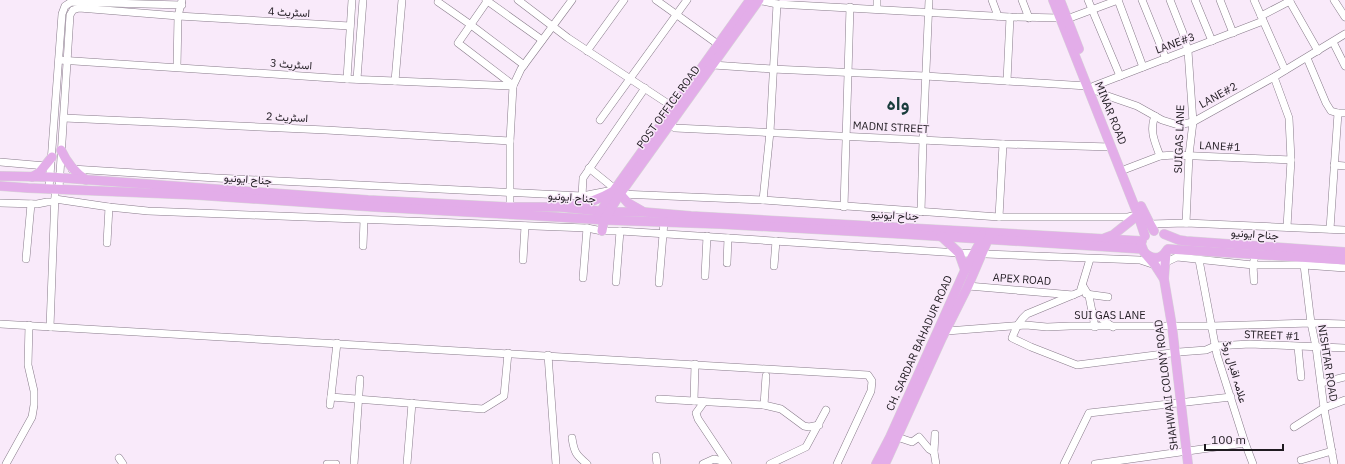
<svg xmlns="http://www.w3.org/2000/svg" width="1345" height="464" font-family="'IBM Plex Sans',Vazirmatn,sans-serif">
<rect width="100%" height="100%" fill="#f9eafa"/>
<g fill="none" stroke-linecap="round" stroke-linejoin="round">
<defs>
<g id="minor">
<polyline points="486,0 542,40"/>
<polyline points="488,0 458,43 513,85"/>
<polyline points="518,0 568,38 673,107"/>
<polyline points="656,0 719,45"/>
<polyline points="757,0 777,4 1010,17 1060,18"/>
<polyline points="992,0 998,16"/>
<polyline points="1022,0 1029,18"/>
<polyline points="1088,0 1120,76"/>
<polyline points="1118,0 1143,67"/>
<polyline points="1142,0 1166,59"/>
<polyline points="1170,0 1183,33 1188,51 1192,108 1193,122 1189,155 1186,223"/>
<polyline points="1195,0 1212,41"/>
<polyline points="1220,0 1233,33"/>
<polyline points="1254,0 1285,70"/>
<polyline points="1289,0 1318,51"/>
<polyline points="1334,0 1345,17"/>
<polyline points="438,2 471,25 524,65"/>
<polyline points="877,9 877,0"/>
<polyline points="1261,16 1290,1"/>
<polyline points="1067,19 1118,0"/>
<polyline points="1333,42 1345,66"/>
<polyline points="587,51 624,0"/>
<polyline points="1307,58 1326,103 1331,111 1338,113"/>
<polyline points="59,60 347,79 513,86"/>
<polyline points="713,65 772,69 925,76 1087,86"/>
<polyline points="177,67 178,16 182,0"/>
<polyline points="1274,77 1289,118 1291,160 1287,227"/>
<polyline points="347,79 352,0"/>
<polyline points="357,79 363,0"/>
<polyline points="395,81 402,0"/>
<polyline points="1007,81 1010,17"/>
<polyline points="1094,86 1263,21"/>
<polyline points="1095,90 1105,95 1137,106 1162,120 1178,125 1193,122 1274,77 1345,34"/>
<path d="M1155,116C1149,131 1155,142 1160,156"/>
<polyline points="64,118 326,130 510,141"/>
<polyline points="600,120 687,0"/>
<polyline points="666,122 675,128 1003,144 1111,147"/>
<polyline points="0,162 46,166"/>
<polyline points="1334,165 1345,166"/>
<polyline points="589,168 615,189"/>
<polyline points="72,169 216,178 582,196 613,190"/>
<polyline points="1126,169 1160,156 1174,155 1291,160"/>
<polyline points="49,189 62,14 65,6 71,2 182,5"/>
<polyline points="59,189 70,15 73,10 79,8 178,16 350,26"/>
<polyline points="620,194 763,200 999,217 1128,217 1137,215"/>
<polyline points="582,196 583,178 645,88"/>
<polyline points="55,199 109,207 148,211 587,228 602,231 620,231 959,253 1140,260 1155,265 1160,265 1177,257 1253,265 1304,265 1345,268"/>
<polyline points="763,200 770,132 777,4"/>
<polyline points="0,203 37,204 47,202 54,202"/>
<polyline points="510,207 510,141 513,86 521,69 572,0"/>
<polyline points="844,207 850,7"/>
<polyline points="921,212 923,140 929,0"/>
<polyline points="999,217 1003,144"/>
<polyline points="1150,224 1186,223 1345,230"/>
<polyline points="1330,229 1338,113 1345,113"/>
<polyline points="107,243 109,207"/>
<polyline points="363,246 364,220"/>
<polyline points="26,259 31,204"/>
<path d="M1090,259L1080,292L1027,314C1019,321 1016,328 1012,338L1031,347L1077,365L1179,352L1206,350L1215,346L1250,344L1345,348"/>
<polyline points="523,260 525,226"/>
<polyline points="1199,260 1217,355 1245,443 1253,464"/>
<polyline points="727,263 728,238"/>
<polyline points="1304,265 1311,323 1316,347 1324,408 1334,464"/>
<polyline points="774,266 776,241"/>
<polyline points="705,276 707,236"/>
<polyline points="583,278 587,228"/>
<polyline points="1254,281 1253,265 1255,255"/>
<polyline points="616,282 620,231"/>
<polyline points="659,283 664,222"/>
<polyline points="968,286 1073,295"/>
<polyline points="1083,286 1089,296 1095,327"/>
<polyline points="1086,294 1108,297"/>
<polyline points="1091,311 1113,327"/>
<polyline points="0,324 868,375 872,381 871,391 837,464"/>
<polyline points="50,327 55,195"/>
<polyline points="947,331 1026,325 1047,327 1070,326 1212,326 1311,323 1345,324"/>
<polyline points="1298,347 1301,377"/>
<polyline points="548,355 556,464"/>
<polyline points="1321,383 1345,377"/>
<polyline points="331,397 483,409 504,396 508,353"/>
<polyline points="659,399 764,405 781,409 804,426 809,427 819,425"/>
<polyline points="694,401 695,364"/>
<polyline points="704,402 696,413 698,419 728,464"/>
<polyline points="330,405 337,343"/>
<polyline points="764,405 766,376"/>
<polyline points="1294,427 1324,408 1345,400"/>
<polyline points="897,437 912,442 919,437 929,449 934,452 936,464"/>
<path d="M572,438C574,452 576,455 587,464"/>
<polyline points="934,452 935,434"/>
<polyline points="656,456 657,464"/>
<polyline points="119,458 123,464"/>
<polyline points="1301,460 1332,451"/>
<polyline points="6,464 32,417 34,405 34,391 28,365 29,325"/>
<polyline points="327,464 336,464"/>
<polyline points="354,464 360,379"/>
<polyline points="407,464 412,403"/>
<polyline points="703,464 714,459 726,462"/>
<polyline points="770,464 806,447 826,410"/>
<polyline points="1064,464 1089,413 1231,397"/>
<polyline points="1095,464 1245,443"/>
</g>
<g id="major">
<polyline points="1053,0 1138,215 1145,236"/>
<polyline points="1060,0 1079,49"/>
<path d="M61,150C67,163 74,172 86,180"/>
<polyline points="0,176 50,177 368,200 508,207 560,207 609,212 643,212 691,216 1142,241"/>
<polyline points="32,177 39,173 52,157"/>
<polyline points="0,186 28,188 197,195 375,207 524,215 604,220 720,224 903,234 1142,249"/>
<polyline points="620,194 628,203 642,211"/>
<path d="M575,205C589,203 600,199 612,192"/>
<polyline points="1141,206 1150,224 1154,231"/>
<polyline points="599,216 601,211 615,189 750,0"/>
<polyline points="602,231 604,220 620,194 759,0"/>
<polyline points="1164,234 1179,240 1186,241 1345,252"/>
<polyline points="941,236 959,253 965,270"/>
<polyline points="1105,238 1113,235 1138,215"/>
<polyline points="1141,244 1144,252 1155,265 1164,279"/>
<polyline points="1168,249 1345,260"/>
<path d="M1144,252C1152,260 1161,260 1167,250"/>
<polyline points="1166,252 1164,279 1172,326 1188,464"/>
<polyline points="876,464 890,437 965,270 982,239 982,235"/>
<polyline points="885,464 942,338 968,286 989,237"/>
</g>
</defs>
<use href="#minor" stroke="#887b8a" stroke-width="8"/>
<use href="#major" stroke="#d7d6d7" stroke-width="10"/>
<use href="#minor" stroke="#fff" stroke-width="7"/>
<use href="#major" stroke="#e3ade9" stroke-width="9"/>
</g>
<g text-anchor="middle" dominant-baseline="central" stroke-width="3" stroke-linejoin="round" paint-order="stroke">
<g font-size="11" fill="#1f1a20" stroke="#f9eafa">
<text transform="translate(289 12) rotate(3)">اسٹریٹ 4</text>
<text transform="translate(1175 43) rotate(-20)">LANE#3</text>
<text transform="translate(291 64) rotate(4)">اسٹریٹ 3</text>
<text transform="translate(1218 95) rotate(-29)">LANE#2</text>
<text transform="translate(668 107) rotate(-54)">POST OFFICE ROAD</text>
<text transform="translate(1111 113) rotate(68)">MINAR ROAD</text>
<text transform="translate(287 117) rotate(3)">اسٹریٹ 2</text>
<text transform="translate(891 127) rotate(3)">MADNI STREET</text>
<text transform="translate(1179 139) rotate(-88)">SUIGAS LANE</text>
<text transform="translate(1220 146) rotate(3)">LANE#1</text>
<text transform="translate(248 179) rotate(4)">جناح ایونیو</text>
<text transform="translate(572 197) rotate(4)">جناح ایونیو</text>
<text transform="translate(895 215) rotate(3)">جناح ایونیو</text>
<text transform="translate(1255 234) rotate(4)">جناح ایونیو</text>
<text transform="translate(1022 279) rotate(4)">APEX ROAD</text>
<text x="1110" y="315">SUI GAS LANE</text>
<text transform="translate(1272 335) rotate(2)">STREET #1</text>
<text transform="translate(919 343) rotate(-66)">CH. SARDAR BAHADUR ROAD</text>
<text transform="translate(1328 363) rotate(81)">NISHTAR ROAD</text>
<text transform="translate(1235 372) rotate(74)">علامہ اقبال روڈ</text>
<text transform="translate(1166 385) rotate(-97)">SHAHWALI COLONY ROAD</text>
</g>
<g font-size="19" font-weight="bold" fill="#193c3c" stroke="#f9eafa">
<text x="898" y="103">واہ</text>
</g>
</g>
<path d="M1205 444v6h78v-6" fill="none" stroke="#1f1a20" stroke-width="2"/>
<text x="1211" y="444" font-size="12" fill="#1f1a20" stroke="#f9eafa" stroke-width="3" paint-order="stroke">100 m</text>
</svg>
